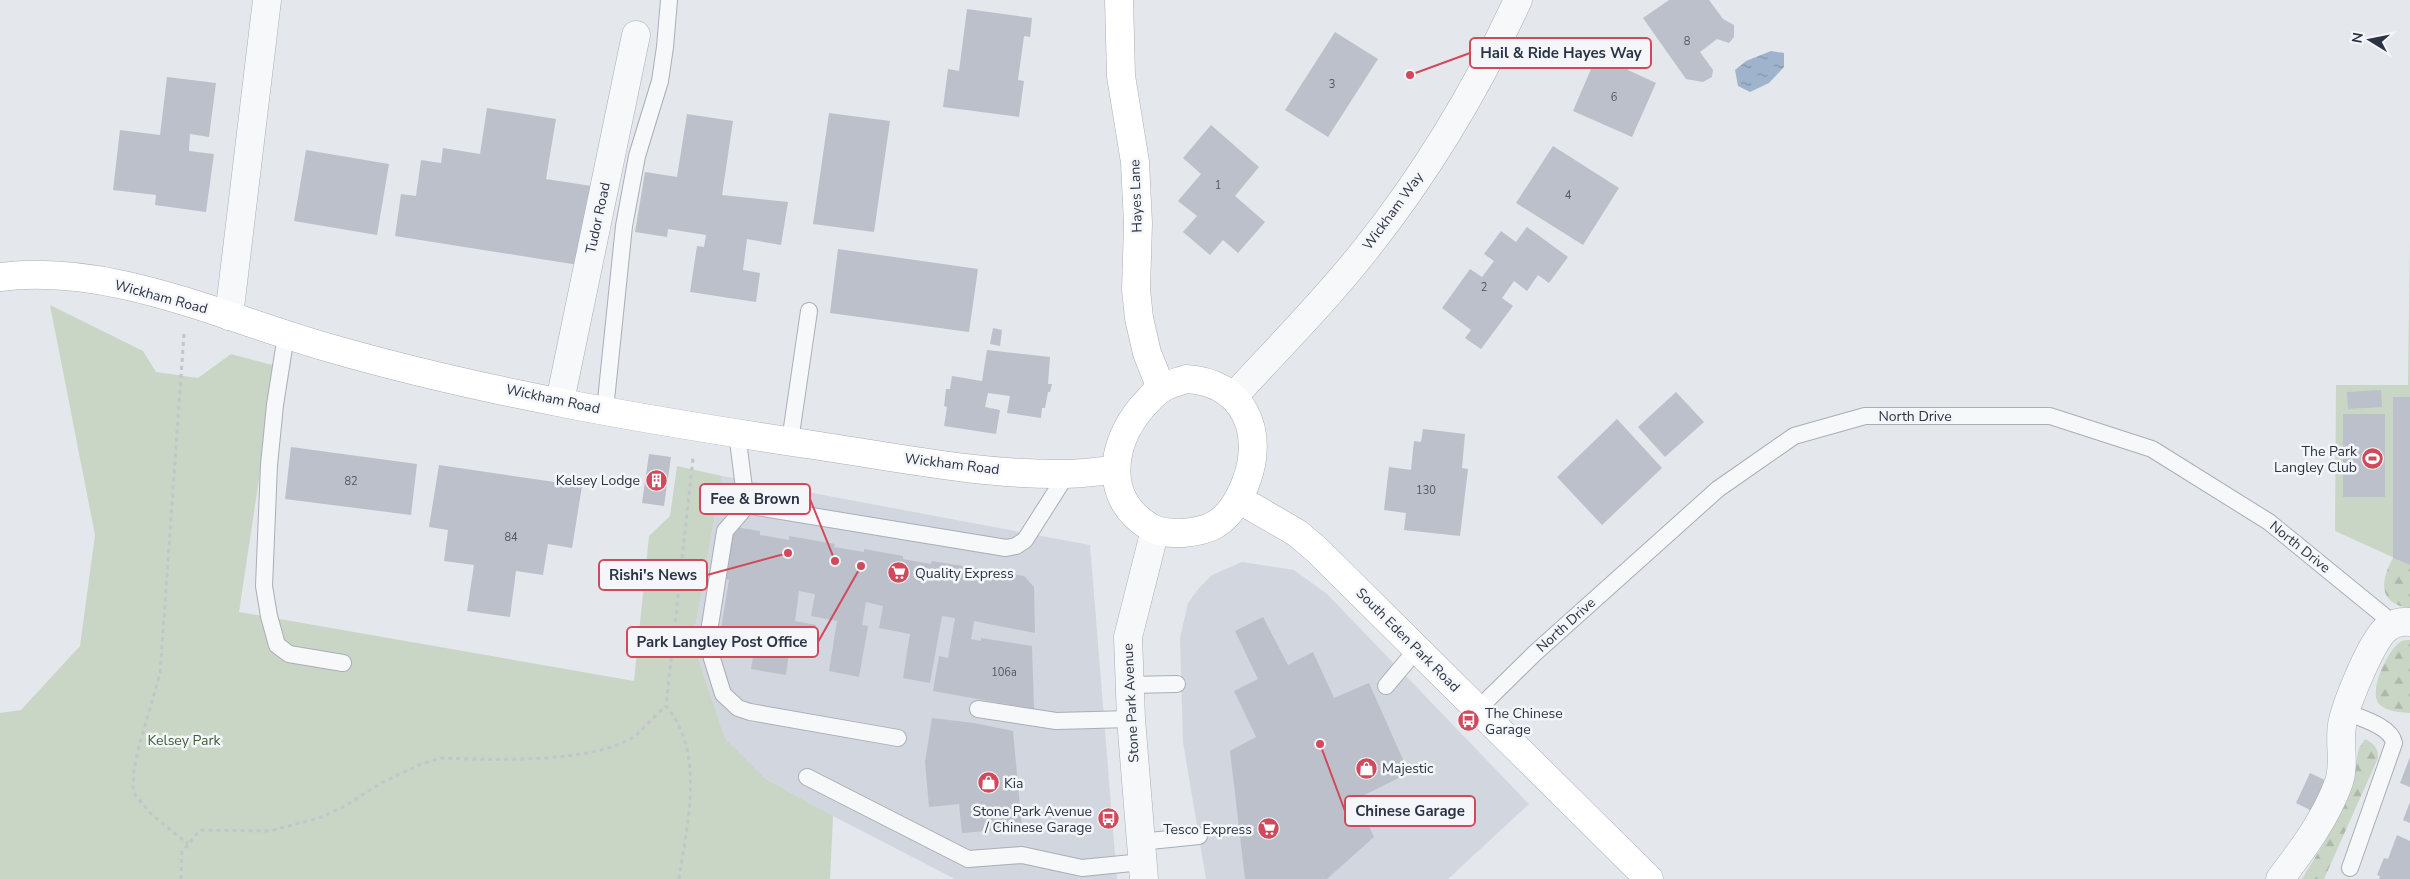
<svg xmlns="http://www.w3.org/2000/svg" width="2410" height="879" font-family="'Nunito Sans',sans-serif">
<defs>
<pattern id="forest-firs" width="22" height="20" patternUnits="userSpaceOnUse" patternTransform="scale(1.25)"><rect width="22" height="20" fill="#c9d6c5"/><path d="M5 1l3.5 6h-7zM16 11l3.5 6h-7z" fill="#adb8ab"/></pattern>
<pattern id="water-ripples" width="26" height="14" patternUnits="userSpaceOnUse" patternTransform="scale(1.25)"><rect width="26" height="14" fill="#9fb4cc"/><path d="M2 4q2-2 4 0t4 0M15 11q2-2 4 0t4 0" fill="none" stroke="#8293a7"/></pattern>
</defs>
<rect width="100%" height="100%" fill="#e4e7ec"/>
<g fill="#d2d6de">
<polygon points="722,476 1090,545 1117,879 955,879 833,816 766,779 725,738 700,664 695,628"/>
<polygon points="1242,562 1294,570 1327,594 1529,804 1448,879 1206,879 1183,742 1180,638 1188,603 1199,588 1212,575"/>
</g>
<g fill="url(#forest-firs)">
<path d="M2393,558L2410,565V608C2378,604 2380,581 2393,558Z"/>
<path d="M2410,640V713C2400,712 2388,712 2380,705C2367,693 2387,652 2399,643C2402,640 2406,640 2410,640Z"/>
<path d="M2365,739C2374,744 2378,747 2378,758L2324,879H2302L2324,843L2342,807L2353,778L2359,748Z"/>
</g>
<g fill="#c9d6c5">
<polygon points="2410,239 2410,565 2335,531 2336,385 2408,385"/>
<polygon points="50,305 143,351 156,372 198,378 231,354 276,366 239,612 634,681 649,536 670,516 677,466 722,476 695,628 700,664 725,738 766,779 833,816 830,879 0,879 0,713 21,710 80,646 95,535"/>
</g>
<polygon fill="url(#water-ripples)" points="1771,51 1784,53 1784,67 1769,83 1750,92 1738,86 1735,70 1746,61"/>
<g fill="#bbc0ca">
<polygon points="1669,0 1709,0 1723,19 1734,25 1734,37 1729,43 1717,39 1700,52 1713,70 1712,77 1703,82 1686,79 1643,18"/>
<polygon points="967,9 1032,18 1030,37 1024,36 1018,80 1024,81 1019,117 943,107 948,69 959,71"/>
<polygon points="1335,32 1378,59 1328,137 1285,110"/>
<polygon points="1600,48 1632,61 1628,70 1656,83 1632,137 1573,111"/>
<polygon points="167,77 216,83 209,137 190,134 189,151 214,154 206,212 155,205 156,195 113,190 120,130 160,135"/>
<polygon points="487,108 556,119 546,179 598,187 585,266 395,236 401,194 416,196 421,160 441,163 443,148 480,154"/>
<polygon points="829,113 890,121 874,232 813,224"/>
<polygon points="687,114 733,121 722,195 788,202 781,245 747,239 743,270 760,273 756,302 690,292 697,246 704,247 706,235 668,229 667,237 635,232 645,172 677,177"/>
<polygon points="1211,125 1259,167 1235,196 1265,222 1238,253 1223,240 1210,255 1183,232 1197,216 1178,201 1201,174 1183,158"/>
<polygon points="1553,146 1619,188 1583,245 1516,203"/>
<polygon points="306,150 389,164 377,235 294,221"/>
<polygon points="1527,227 1568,257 1549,283 1538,275 1527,291 1514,281 1502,298 1513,306 1481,349 1465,338 1471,330 1442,308 1470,269 1482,277 1494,261 1484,254 1501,231 1516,242"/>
<polygon points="838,249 978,269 969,332 830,313"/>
<polygon points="993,328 1002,330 1000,346 990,344"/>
<polygon points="987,350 1050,357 1048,384 1052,384 1050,392 1048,392 1045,408 1042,408 1041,418 1007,413 1010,396 988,393 985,407 1000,410 996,434 944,426 947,407 944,406 946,389 950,389 952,376 982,381"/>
<polygon points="2381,390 2382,407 2348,409 2347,392"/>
<polygon points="1676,392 1704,422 1665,457 1638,427"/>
<polygon points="2393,397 2410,397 2410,565 2393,558"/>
<rect x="2343" y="414" width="42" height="83"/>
<polygon points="1617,419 1662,468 1602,525 1557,477"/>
<polygon points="1423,429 1465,434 1462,468 1468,469 1460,536 1404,530 1406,513 1384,510 1389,467 1411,470 1414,441 1421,442"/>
<polygon points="291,447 417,464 411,515 285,499"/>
<polygon points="649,454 671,457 664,506 642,503"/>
<polygon points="439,465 582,486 572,548 548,544 543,575 516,571 510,617 467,611 474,565 444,561 448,530 429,527"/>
<polygon points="734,527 760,531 760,535 789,540 789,536 835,544 834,547 864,552 864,549 903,556 903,559 931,564 932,561 1024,576 1034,587 1035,633 974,621 971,639 981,641 981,638 1032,646 1034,709 933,691 939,656 948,658 955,618 942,616 930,683 903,678 910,634 879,628 883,606 866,602 862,625 868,626 859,677 829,671 837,621 811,616 815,594 799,591 795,621 816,625 811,656 789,652 786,675 751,669 756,641 720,635 729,580 725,579"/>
<polygon points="1263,617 1288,665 1313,652 1334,698 1369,683 1409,773 1356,799 1374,837 1327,879 1245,879 1230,751 1256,737 1234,691 1258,679 1235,631"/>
<polygon points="932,718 974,723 1013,731 1022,828 962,833 959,804 929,807 925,762"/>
<polygon points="2410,757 2410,787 2400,783"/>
<polygon points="2310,773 2331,783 2316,813 2296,803"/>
<polygon points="2410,802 2410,823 2403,820"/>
<polygon points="2397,835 2410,841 2410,879 2379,879 2380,876 2377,875 2384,858 2388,859"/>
</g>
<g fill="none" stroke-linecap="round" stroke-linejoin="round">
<defs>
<g id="service">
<polyline points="286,335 275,405 269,465 264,586 269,616 277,645 289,654 343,663"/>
<polyline points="605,410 624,226 637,156 660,81 665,47 669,0"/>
<polyline points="737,433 745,496 750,502 757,507 1006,548 1016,546 1025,540 1067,474"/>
<polyline points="790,441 809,311"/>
<polyline points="750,502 725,531 708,638 710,652 723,694 738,708 750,712 898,738"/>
<polyline points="1129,685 1177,684"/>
<polyline points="1386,686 1417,649"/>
<polyline points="978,709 1056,721 1131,719"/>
<polyline points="1478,709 1535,653 1718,489 1794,436 1865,416 2050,416 2152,449 2269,522 2394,624"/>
<path d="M2346,712C2360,718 2391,726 2394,743L2350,868"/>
<polyline points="807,777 968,859 1022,855 1082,868 1142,862"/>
<polyline points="1140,842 1199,836"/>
</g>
<g id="minor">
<polyline points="229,316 267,0"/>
<polyline points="560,401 636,35"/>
<path d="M2280,879C2303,849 2326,818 2339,782C2345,764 2339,744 2342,725C2345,706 2371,642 2386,629C2393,623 2401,621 2410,622"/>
</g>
<g id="tertiary">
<path d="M1234,396C1278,348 1325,301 1366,249C1427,172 1477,89 1518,0"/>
<polyline points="1144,879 1131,719 1128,637 1155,530"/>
</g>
<g id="secondary">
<polyline points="1119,0 1121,76 1135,162 1138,223 1136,290 1139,318 1147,353 1161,388"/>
<path d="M0,277C114,263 225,319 333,349C490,394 658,422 820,446C900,458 983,475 1064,474C1081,474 1098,471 1115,470"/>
<path d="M1186,379C1244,382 1265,432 1246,482C1240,498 1231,515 1216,524C1207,530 1194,532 1183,533C1173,533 1159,533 1150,527C1103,499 1110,445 1142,407C1148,401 1154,393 1161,389C1168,384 1178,382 1186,379Z"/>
<polyline points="1240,500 1297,533 1317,550 1649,879"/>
</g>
</defs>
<use href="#service" stroke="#a9aeb7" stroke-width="18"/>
<use href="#minor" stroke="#a9aeb7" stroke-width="29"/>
<use href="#tertiary" stroke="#a9aeb7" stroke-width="29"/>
<use href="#secondary" stroke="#a9aeb7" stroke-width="29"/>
<g stroke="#c2c5cb" stroke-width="3" stroke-dasharray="4 4" stroke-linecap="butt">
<polyline points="184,334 160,674 139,746 134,769 133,792 151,814 188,844"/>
<path d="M181,879L182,852L200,830L270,831L322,817L345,806L381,783L421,764L441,758C488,760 598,764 636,735C646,726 655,715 666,706"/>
<path d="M679,879C687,823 706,754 666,706L693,458"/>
</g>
<use href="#service" stroke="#f7f8fa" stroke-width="16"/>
<use href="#minor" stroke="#f7f8fa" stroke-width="28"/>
<use href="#tertiary" stroke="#f7f8fa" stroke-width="28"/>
<use href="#secondary" stroke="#fff" stroke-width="28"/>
</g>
<defs>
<symbol id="stadium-disc" viewBox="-11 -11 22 22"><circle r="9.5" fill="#d1495b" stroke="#f4f6f9"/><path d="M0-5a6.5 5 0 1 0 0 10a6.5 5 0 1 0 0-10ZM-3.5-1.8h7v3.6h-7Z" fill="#fff"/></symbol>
<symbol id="building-disc" viewBox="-11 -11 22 22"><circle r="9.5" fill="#d1495b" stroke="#f4f6f9"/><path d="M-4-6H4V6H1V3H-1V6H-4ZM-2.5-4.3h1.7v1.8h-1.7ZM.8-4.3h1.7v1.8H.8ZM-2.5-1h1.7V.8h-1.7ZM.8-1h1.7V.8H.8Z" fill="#fff"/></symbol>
<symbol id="supermarket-disc" viewBox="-11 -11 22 22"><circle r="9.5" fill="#d1495b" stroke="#f4f6f9"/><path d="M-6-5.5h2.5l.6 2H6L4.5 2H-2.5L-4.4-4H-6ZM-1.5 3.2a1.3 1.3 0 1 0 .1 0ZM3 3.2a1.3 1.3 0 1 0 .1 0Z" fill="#fff"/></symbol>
<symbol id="bus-disc" viewBox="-11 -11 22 22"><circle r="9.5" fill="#d1495b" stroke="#f4f6f9"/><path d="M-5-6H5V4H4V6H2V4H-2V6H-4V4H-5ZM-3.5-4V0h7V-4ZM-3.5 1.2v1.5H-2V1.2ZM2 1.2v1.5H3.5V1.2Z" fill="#fff"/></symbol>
<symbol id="shop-disc" viewBox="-11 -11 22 22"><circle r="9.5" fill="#d1495b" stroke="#f4f6f9"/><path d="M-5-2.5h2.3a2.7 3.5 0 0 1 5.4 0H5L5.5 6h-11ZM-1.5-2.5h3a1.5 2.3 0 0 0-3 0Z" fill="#fff"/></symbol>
</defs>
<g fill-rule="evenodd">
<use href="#stadium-disc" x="2360" y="446" width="25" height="25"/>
<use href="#building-disc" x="644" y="468" width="25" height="25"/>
<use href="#supermarket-disc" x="886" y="560" width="25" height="25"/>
<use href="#bus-disc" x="1456" y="708" width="25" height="25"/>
<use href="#shop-disc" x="1354" y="756" width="25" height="25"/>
<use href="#shop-disc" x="976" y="770" width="25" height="25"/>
<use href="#bus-disc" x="1096" y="806" width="25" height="25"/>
<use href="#supermarket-disc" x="1256" y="816" width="25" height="25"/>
</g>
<g text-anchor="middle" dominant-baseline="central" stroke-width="5" stroke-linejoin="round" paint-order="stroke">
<g font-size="11" fill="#4f5766">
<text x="1687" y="41">8</text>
<text x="1332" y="84">3</text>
<text x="1614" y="97">6</text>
<text x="1218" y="185">1</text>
<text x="1568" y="195">4</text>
<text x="1484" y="287">2</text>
<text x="351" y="481">82</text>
<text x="1426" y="490">130</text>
<text x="511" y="537">84</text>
<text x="1004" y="672">106a</text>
</g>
<g font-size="14" fill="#2b3445" stroke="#f4f6f9">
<text transform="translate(1136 196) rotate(-92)">Hayes Lane</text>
<text transform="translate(1393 211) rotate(-54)">Wickham Way</text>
<text transform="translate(598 218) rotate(-78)">Tudor Road</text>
<text transform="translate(161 297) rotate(15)">Wickham Road</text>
<text transform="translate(553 399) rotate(12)">Wickham Road</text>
<text x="1915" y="416">North Drive</text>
<text transform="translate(952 464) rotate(7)">Wickham Road</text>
<text transform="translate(2300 547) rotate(39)">North Drive</text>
<text transform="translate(1566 625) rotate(-42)">North Drive</text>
<text transform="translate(1408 640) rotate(45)">South Eden Park Road</text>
<text transform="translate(1131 703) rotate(-93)">Stone Park Avenue</text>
</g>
<g font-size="14" fill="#2b3445" stroke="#f4f6f9" text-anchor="end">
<text x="2357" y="451">The Park<tspan x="2357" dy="16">Langley Club</tspan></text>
<text x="640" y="480">Kelsey Lodge</text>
<text x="915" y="573" text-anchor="start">Quality Express</text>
<text x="1485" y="713" text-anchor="start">The Chinese<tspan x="1485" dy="16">Garage</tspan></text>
<text x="1382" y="768" text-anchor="start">Majestic</text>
<text x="1004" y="783" text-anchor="start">Kia</text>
<text x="1092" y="811">Stone Park Avenue<tspan x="1092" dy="16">/ Chinese Garage</tspan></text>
<text x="1252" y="829">Tesco Express</text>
</g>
<g font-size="14" fill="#3f6138" stroke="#f4f6f9">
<text x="184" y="740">Kelsey Park</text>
</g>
</g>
<path fill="none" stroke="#d1495b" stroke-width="2" d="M1410 75L1470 53M835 561L810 499M788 553L707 575M861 566L818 642M1320 744L1345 811"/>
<g fill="#d1495b" stroke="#f4f6f9" stroke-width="2">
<circle cx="1410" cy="75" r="5"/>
<circle cx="835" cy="561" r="5"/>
<circle cx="788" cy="553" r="5"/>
<circle cx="861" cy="566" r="5"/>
<circle cx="1320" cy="744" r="5"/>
</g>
<g fill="#f4f6f9" stroke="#d1495b" stroke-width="2">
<rect x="1470" y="38" width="181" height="30" rx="5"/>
<rect x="700" y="484" width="110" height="30" rx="5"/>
<rect x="599" y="560" width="108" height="30" rx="5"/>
<rect x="627" y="627" width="191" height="30" rx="5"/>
<rect x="1345" y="796" width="130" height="30" rx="5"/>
</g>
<g font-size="15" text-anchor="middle" font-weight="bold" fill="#2b3445">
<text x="1561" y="58">Hail &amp; Ride Hayes Way</text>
<text x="755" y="504">Fee &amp; Brown</text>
<text x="653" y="580">Rishi's News</text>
<text x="722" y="647">Park Langley Post Office</text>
<text x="1410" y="816">Chinese Garage</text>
</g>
<g transform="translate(2370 40) rotate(280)" stroke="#f4f6f9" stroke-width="4" paint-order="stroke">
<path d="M0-4L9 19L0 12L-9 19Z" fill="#2b3445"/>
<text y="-8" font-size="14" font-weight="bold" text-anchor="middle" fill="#2b3445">N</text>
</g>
</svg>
